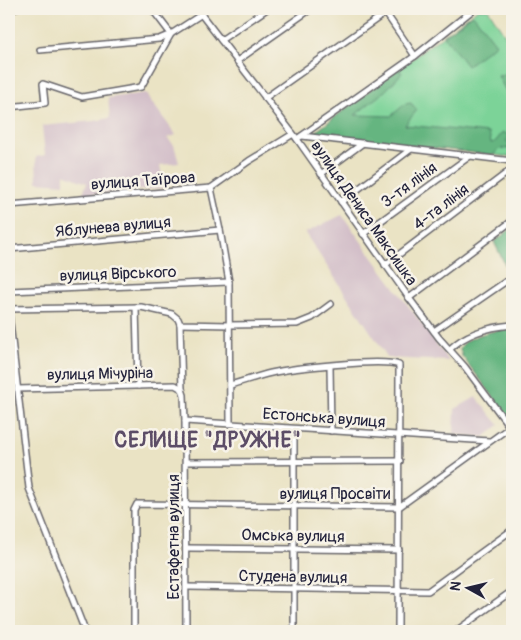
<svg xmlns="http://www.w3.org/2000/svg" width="521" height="640" font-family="Pangolin,sans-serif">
<rect width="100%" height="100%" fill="#f7f3e8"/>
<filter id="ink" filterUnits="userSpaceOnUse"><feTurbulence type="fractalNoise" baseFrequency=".02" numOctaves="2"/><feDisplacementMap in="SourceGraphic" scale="10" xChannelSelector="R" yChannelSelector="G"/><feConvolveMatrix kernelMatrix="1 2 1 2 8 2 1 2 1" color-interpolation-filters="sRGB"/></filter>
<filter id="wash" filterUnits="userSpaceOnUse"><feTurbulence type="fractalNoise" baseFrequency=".0096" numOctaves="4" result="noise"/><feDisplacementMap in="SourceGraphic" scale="20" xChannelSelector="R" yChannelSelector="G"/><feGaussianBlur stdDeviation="1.12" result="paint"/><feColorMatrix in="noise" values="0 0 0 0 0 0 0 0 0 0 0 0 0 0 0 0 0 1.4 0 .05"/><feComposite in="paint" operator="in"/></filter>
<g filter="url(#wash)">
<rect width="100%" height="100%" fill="#eae3c4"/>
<g fill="#d2bdc8">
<polygon points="145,93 176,135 167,138 174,145 179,163 160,165 164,188 82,195 87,183 64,174 64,184 37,182 36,157 45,155 42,126 94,121 110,118 108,98"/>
<polygon points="342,215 384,273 449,361 388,358 305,233"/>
<polygon points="476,397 499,425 484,437 454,434 455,409"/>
</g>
<polygon fill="#7cd398" stroke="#4f7a6a" points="478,9 488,9 512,46 512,157 313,134"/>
<g fill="#65b580" stroke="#446c5e">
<polygon points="473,14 496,44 467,66 444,36"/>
<polygon points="398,68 402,73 385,91 355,115 391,116 405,104 411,103 417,110 405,125 489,133 491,143 495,142 503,132 510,136 506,141 509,142 512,141 512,148 499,149 493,155 313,134"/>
<polygon points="512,73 512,103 498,76"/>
<polygon points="512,228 512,279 494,242"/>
<path d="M512,328V421L462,356L460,349C465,335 499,330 512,328Z"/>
</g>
</g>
<g filter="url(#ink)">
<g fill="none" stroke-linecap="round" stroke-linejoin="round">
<defs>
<g id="minor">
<polyline points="9,9 15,9"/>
<polyline points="197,9 297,139 409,298 439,338 465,367 512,430"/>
<polyline points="383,9 415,56"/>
<polyline points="221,40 267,9"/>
<polyline points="40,50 159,39 171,34 152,9"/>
<polyline points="237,61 311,9"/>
<polyline points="265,98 391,9"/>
<polyline points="9,107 45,103 43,84 82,97 141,87 171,34 202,14"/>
<polyline points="302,136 512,161"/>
<polyline points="297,139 415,56 474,9"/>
<polyline points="321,174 363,143"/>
<polyline points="211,188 220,230 229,282 230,423"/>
<polyline points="341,202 411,149"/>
<polyline points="9,205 211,188 249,161 293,134"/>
<polyline points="363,234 470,156"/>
<polyline points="9,249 220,230"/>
<polyline points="385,265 512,169"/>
<polyline points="9,291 229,282"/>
<polyline points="409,298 512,221"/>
<polyline points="136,307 138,386"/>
<polyline points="9,309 141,307 172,314 178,319 180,324 230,325 297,324 312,318 331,304"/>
<polyline points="9,314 29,488 85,631"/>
<polyline points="180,324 182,389 184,395 185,421 186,631"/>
<polyline points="434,331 505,282"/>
<path d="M450,349C466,333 490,327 512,325"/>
<polyline points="330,366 331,431"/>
<path d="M230,385C244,381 258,376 271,373C291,368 384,358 399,365L398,631"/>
<polyline points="17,389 175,385 182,389"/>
<polyline points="185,421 489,441"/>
<polyline points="186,462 400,461"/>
<polyline points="187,548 399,550"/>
<polyline points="187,587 428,591 512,530"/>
<polyline points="134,631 134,510 137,504 399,507 510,427"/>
<polyline points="294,631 294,429"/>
<polyline points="456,631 512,591"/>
</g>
</defs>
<use href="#minor" stroke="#68666b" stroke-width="8"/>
<use href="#minor" stroke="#fff" stroke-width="5"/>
</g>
</g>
<g text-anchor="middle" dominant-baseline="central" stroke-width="5" stroke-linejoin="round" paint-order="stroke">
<g font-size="16" fill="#22223b" stroke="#f7f3e8">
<text transform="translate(143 181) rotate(-4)">вулиця Таїрова</text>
<text transform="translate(409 185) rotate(-36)">3-тя лінія</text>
<text transform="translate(441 207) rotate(-37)">4-та лінія</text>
<text transform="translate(364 213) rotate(55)">вулиця Дениса Максишка</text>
<text transform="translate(113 227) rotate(-5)">Яблунева вулиця</text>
<text transform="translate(118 274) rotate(-2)">вулиця Вірського</text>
<text transform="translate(100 374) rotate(-1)">вулиця Мічуріна</text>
<text transform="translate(324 418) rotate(4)">Естонська вулиця</text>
<text x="335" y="494">вулиця Просвіти</text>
<text transform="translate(293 536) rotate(1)">Омська вулиця</text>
<text transform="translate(174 537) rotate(-90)">Естафетна вулиця</text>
<text transform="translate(293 577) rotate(1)">Студена вулиця</text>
</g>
<g font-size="21" font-weight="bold" letter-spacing="1" fill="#5c4d67" stroke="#f7f3e8">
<text x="208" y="440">СЕЛИЩЕ "ДРУЖНЕ"</text>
</g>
</g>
<rect width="521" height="640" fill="none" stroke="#f7f3e8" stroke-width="30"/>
<g transform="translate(468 588) rotate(278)" stroke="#f7f3e8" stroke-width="4" paint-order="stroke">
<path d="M0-4L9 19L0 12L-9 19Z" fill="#22223b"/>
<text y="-8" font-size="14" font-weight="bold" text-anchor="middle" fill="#22223b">N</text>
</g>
</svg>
